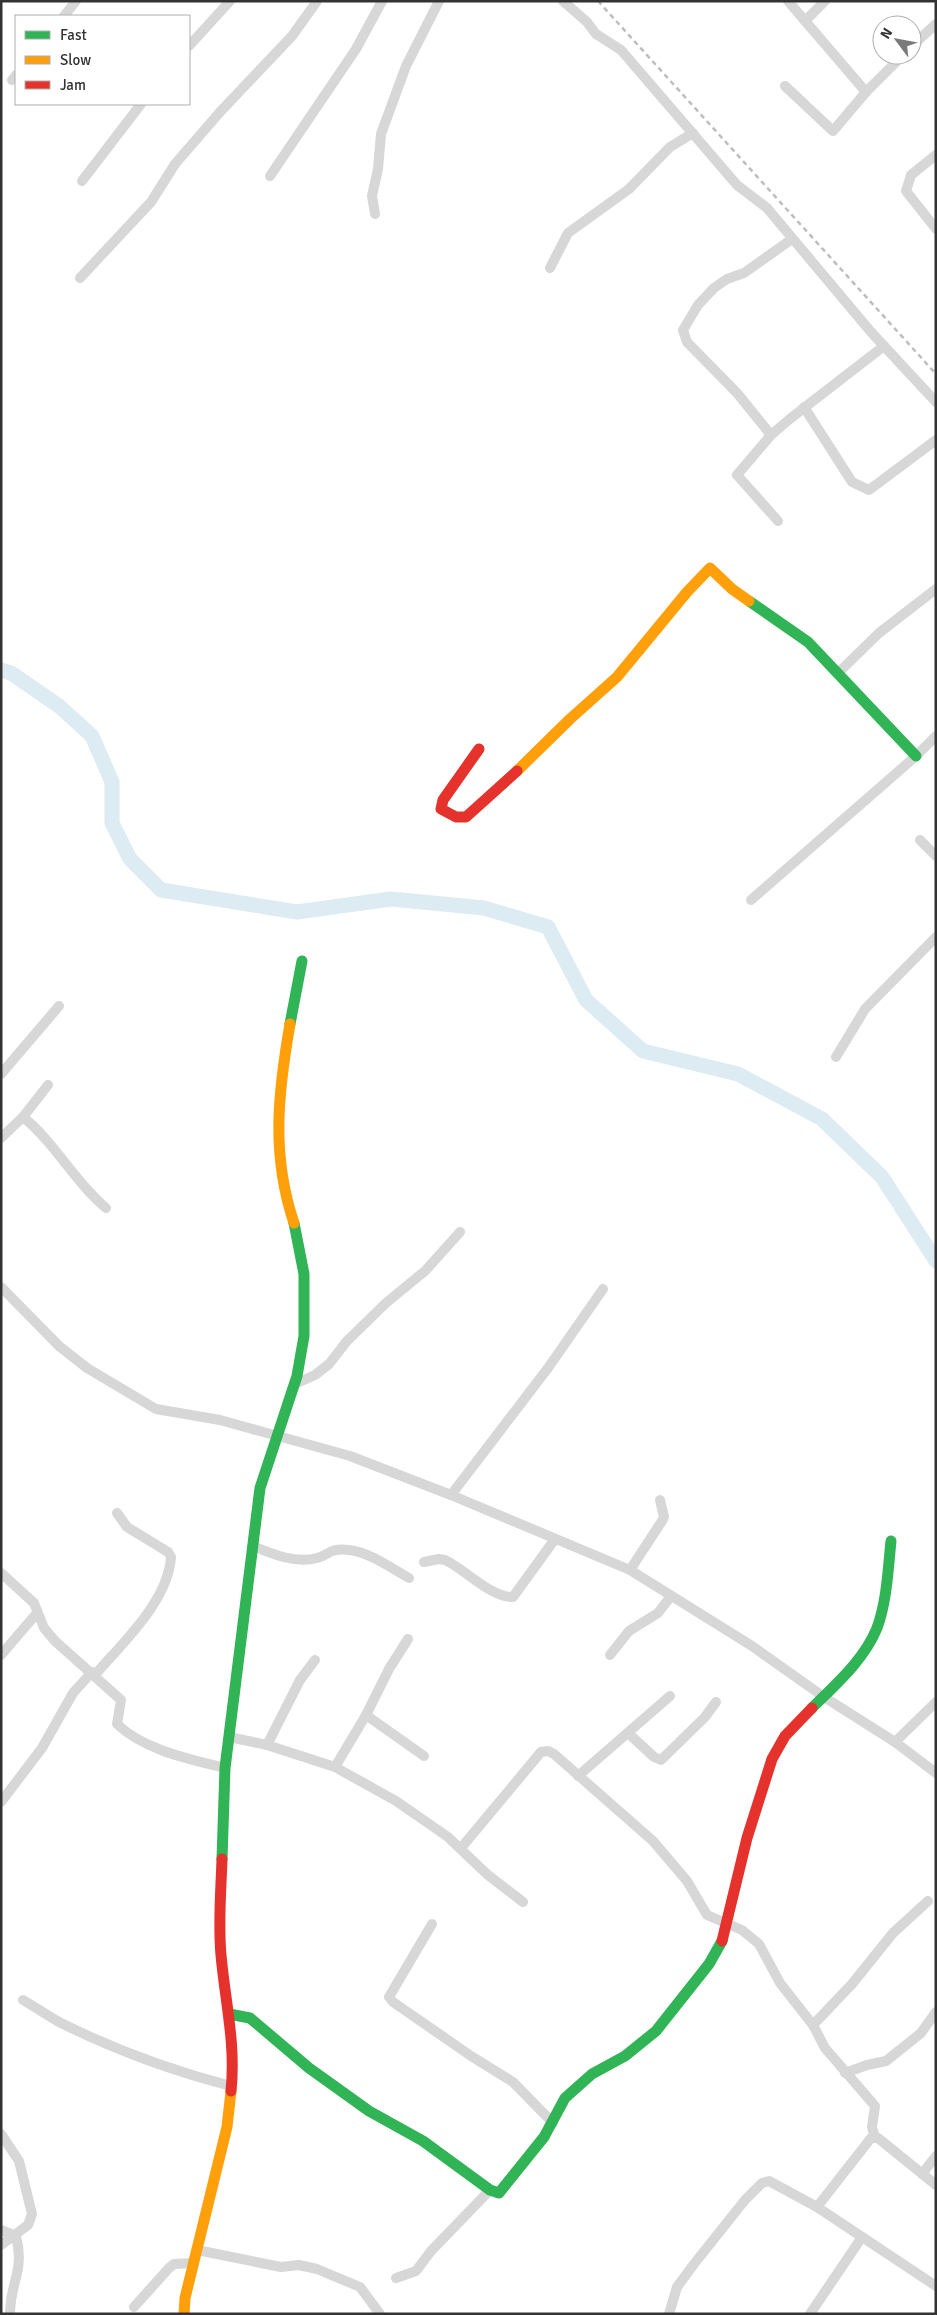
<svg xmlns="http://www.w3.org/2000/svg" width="937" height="2315" font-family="Signika,sans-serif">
<rect width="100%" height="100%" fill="#fff"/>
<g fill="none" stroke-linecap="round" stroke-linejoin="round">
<polyline stroke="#ddebf3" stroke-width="15" points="1,670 11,673 59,706 92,736 112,782 112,823 130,859 161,890 297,912 391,899 484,908 548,927 586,1000 643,1051 738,1074 822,1119 882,1177 936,1261"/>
<g stroke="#d7d7d7" stroke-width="10">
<polyline points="563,1 587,22 596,34 621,50 737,185 767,208 871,332 936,402"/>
<polyline points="788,1 866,92"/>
<polyline points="64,16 76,1"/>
<polyline points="805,21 825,1"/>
<polyline points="189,46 230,1"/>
<polyline points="912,46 936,24"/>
<polyline points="12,80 16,75"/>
<polyline points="785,86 833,131 866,92 903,55"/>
<polyline points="936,155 911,175 906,191 936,229"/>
<polyline points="270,176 356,49 382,1"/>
<polyline points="82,181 141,104"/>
<polyline points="375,214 372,196 378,169 381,134 406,66 439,1"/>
<polyline points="550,268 568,233 629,189 670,147 693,133"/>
<polyline points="80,278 151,202 175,164 220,112 292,36 317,1"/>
<polyline points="804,407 852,482 869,490 936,440"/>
<polyline points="771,435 737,393 687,342 683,330 698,305 714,288 727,279 744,273 792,239"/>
<polyline points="778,521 737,475 771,435 791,418 884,346"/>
<polyline points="838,673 879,633 936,589"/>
<polyline points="920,840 936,856"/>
<polyline points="751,900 916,756 936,736"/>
<polyline points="836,1057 865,1009 936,937"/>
<polyline points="1,1074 59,1006"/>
<path d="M23,1117C55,1143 74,1181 106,1208"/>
<polyline points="1,1138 23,1117 48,1085"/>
<polyline points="1,1287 59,1346 87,1368 156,1409 220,1420 350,1456 451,1495 630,1570 752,1646 824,1697 895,1742 936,1773"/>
<polyline points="297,1383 315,1375 329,1364 347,1341 386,1303 425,1271 460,1232"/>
<polyline points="451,1495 548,1368 603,1289"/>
<path d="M253,1546C272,1554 296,1564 317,1558C332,1554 328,1548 349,1550C369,1552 391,1568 409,1578"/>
<path d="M424,1562L439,1559L445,1560C465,1569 491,1598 513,1597L555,1539"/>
<polyline points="630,1570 662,1521 664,1517 660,1500"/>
<path d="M1,1573L34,1603L44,1628L55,1641L121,1700L117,1724C144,1750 189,1759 225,1768"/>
<polyline points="1,1655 37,1613"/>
<polyline points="610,1655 629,1631 658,1613 671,1596"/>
<path d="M95,1675C122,1643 168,1602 171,1557L168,1552L127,1527L117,1513"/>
<polyline points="366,1715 424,1756"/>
<polyline points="628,1733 654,1757 661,1760 705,1717 716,1702"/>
<polyline points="229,1737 267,1745 335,1767 396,1801 448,1837 488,1875 523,1902"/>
<polyline points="895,1742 936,1702"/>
<polyline points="267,1745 300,1680 315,1660"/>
<polyline points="335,1767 366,1715 389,1669 408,1639"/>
<polyline points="578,1776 670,1696"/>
<polyline points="1,1802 42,1748 73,1693 92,1672"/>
<polyline points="461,1848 541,1752 548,1751 554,1754 653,1841 687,1881 707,1915 742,1930 759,1944 780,1983 813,2025 825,2048 875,2106 872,2127 875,2138"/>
<polyline points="432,1924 389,1997 393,2002 471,2056 513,2082 553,2123"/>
<path d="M23,2000C35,2007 47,2015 59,2022C113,2049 173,2071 231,2086"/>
<polyline points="813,2025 852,1984 893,1933 928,1901"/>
<polyline points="845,2073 867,2065 886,2061 921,2033 936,2012"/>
<polyline points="1,2134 19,2161 32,2214 28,2225 1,2245"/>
<polyline points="922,2174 936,2156"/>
<polyline points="817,2207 871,2138 878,2138 936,2185"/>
<path d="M1,2230L16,2236C25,2271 10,2282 10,2314"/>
<polyline points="197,2250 281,2267 299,2265 317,2269 360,2287 380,2314"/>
<polyline points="396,2278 416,2271 431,2251 490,2190"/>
<polyline points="134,2307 169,2268 174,2264 193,2263"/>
<polyline points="669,2314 677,2287 694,2264 745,2200 762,2183 769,2181 817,2207 936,2286"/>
<polyline points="810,2314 862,2237"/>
</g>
<g stroke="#30b455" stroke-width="11">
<polyline points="749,601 808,642 916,756"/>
<polyline points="290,1024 302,961"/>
<path d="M812,1708C836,1684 864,1660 877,1628C887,1601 888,1569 891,1541"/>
<polyline points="222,1859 225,1768 260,1488 297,1376 304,1336 304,1274 294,1223"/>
<polyline points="229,2014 250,2018 309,2068 369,2111 423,2141 490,2190 499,2193 544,2137 565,2098 592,2074 625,2056 656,2031 709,1964 722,1941"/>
</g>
<g stroke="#ff9f0a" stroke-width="11">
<polyline points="517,771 570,719 617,677 687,592 710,568 732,589 749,601"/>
<path d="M290,1024C278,1093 271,1155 294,1223"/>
<polyline points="184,2314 185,2298 227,2127 231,2091"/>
</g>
<g stroke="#e5322d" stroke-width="11">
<polyline points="479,749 443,800 441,809 456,817 466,817 517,771"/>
<path d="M222,1859C221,1891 218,1923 221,1955C225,2001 236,2044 231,2091"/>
<polyline points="722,1941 747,1838 772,1759 785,1736 812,1708"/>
</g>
<polyline stroke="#bebebe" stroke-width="2.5" stroke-dasharray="5 4" stroke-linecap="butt" points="598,1 936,374"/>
</g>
<rect width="937" height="2315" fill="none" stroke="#333333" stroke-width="5"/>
<rect x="15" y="15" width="175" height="90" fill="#ffffff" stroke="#adadad"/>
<rect x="25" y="31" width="25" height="8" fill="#30b455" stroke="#adadad"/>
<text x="60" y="40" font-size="15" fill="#333333">Fast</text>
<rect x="25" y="56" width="25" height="8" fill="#ff9f0a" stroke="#adadad"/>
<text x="60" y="65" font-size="15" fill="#333333">Slow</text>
<rect x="25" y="81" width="25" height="8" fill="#e5322d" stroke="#adadad"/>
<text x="60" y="90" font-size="15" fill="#333333">Jam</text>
<g transform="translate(897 40) rotate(302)"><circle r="24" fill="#ffffff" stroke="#adadad"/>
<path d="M0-4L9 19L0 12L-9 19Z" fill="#7a7a7a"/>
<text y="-8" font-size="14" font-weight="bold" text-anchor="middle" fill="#333333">N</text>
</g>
</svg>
